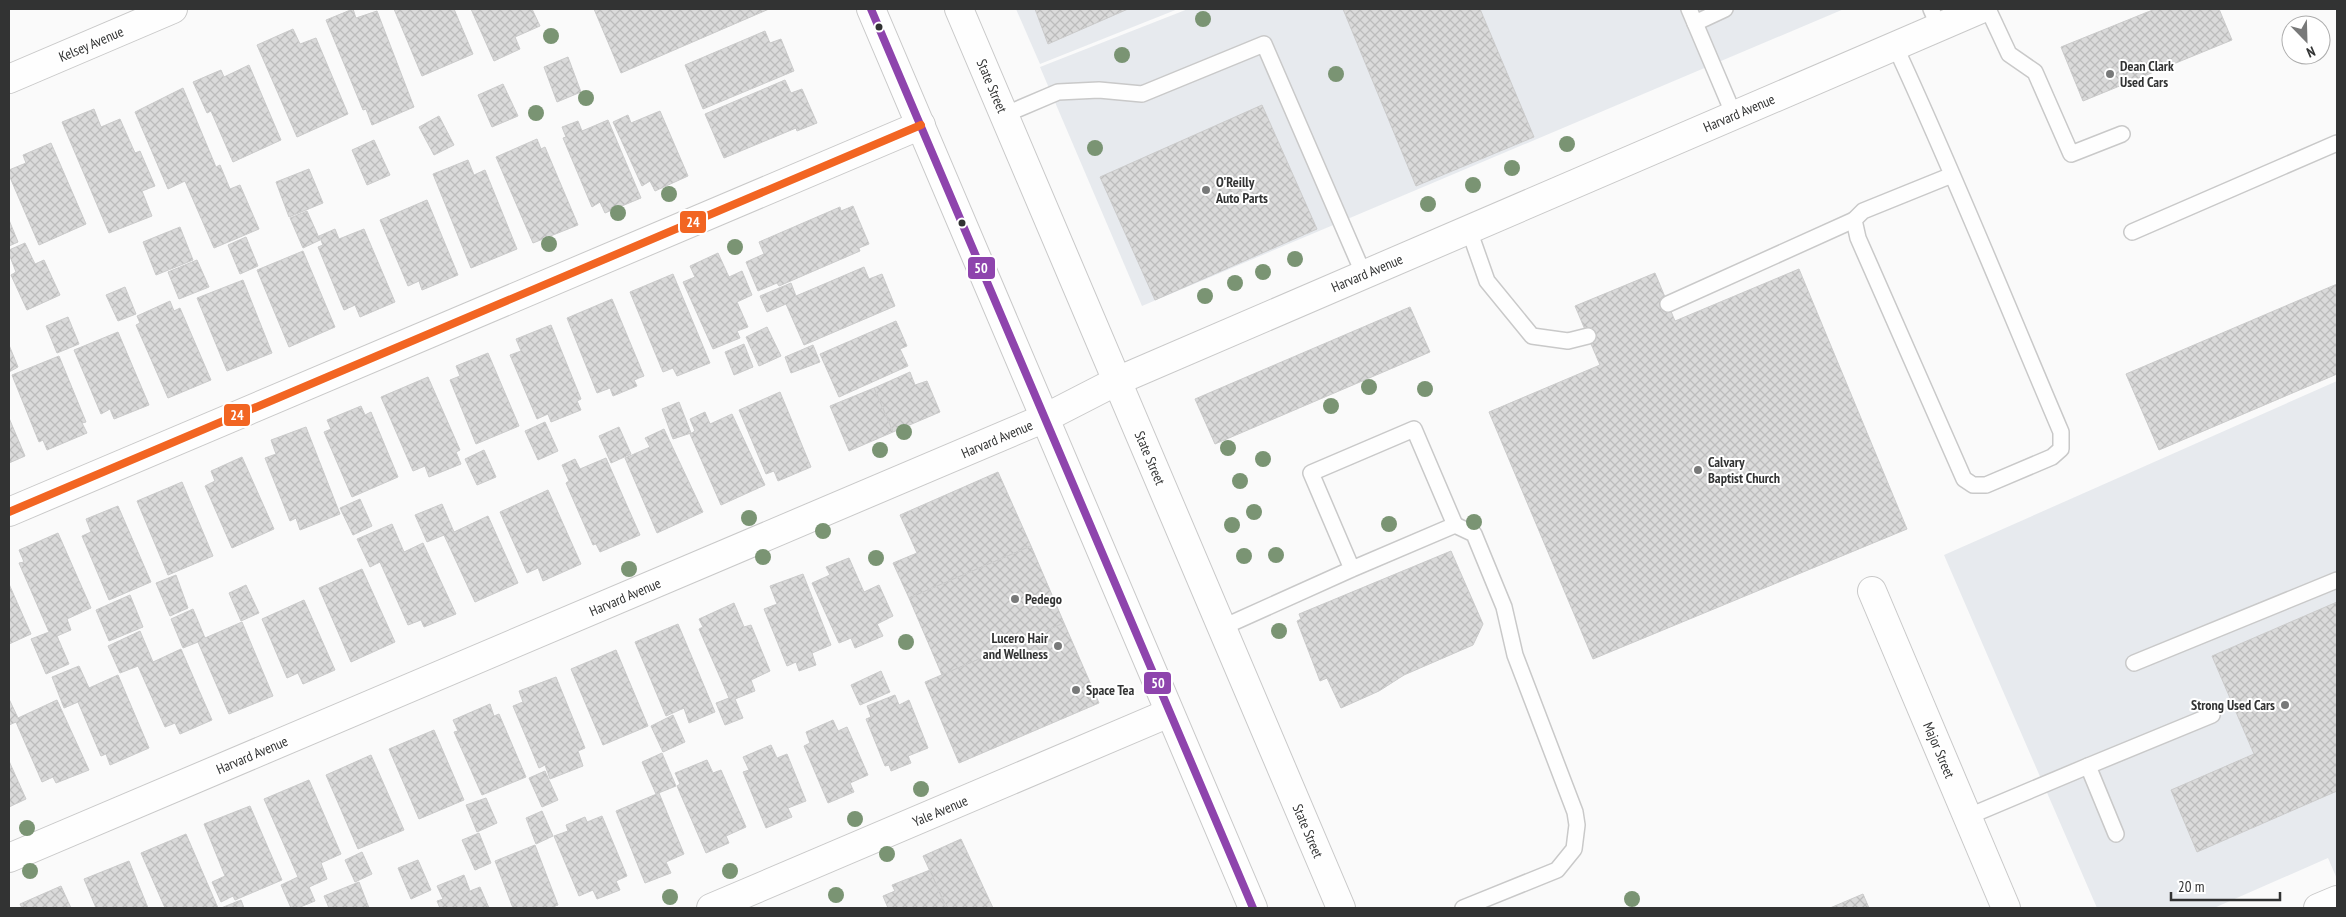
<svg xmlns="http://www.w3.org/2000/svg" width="2346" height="917" font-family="'PT Sans Narrow',sans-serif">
<defs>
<pattern id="building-cross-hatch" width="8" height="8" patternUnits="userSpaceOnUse" patternTransform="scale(1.25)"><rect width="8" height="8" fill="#dadada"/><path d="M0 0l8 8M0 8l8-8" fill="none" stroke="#bcbcbc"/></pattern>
</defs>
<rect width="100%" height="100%" fill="#fafafa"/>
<g fill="#e7eaee">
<polygon points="1016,9 1178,9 1040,64"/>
<polygon points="1188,9 1844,9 1142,306 1040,67"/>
<polygon points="2337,381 2337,879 2328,858 2214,908 2097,908 1944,555"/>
</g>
<g fill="url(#building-cross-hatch)" stroke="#cbcbcb">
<polygon points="353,9 356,18 377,11 414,107 372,125 366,109 363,110 326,20"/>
<polygon points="394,9 454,9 473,54 422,76"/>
<polygon points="471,9 532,9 540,26 515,37 520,49 494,61"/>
<polygon points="594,9 769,9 621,73"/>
<polygon points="1035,9 1128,9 1048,44"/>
<polygon points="1343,9 1480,9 1534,137 1416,186"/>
<polygon points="2155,9 2219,9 2232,40 2083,101 2061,47"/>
<polygon points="293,29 300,44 316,38 348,114 297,137 257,45"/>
<polygon points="765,31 770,43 781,39 794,71 703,109 685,65"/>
<polygon points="568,57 581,92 557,102 544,67"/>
<polygon points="249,65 281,140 233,162 211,111 207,113 193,82 221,70 224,77"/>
<polygon points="785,80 791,93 802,89 817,123 797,131 796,128 724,158 705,114"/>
<polygon points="503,84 518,116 492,127 478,95"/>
<polygon points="183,88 216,167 220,165 230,189 240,185 259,229 214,248 185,181 168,189 135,112"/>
<polygon points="1262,105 1317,229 1155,300 1100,177"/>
<polygon points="94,109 101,127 120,119 135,153 140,151 155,186 142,191 152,216 109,233 62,122"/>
<polygon points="660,111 688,176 655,191 650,181 642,186 613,122 628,115 631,123"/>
<polygon points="439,116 454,145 434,155 419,127"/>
<polygon points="608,120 641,198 605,213 600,202 592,207 563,138 566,137 562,127 578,121 582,131"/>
<polygon points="537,139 541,149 545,147 578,225 533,243 496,157"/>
<polygon points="374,140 390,175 367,185 352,150"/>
<polygon points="51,143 86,224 39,245 9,175 9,170 26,163 23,155"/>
<polygon points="468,160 474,175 485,170 517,249 471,268 433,174"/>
<polygon points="309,169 323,203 289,217 276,182"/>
<polygon points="427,200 458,275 422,290 419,281 408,286 380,220"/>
<polygon points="853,206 869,244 859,248 860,251 779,286 777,283 758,291 746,262 764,254 759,242 840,207 841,211"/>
<polygon points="307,211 320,240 303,248 290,218"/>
<polygon points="9,220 18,242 9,246"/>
<polygon points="180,227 193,260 156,275 143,242"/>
<polygon points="335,229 339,239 364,229 395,302 360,317 355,305 344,310 318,247 323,245 319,236"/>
<polygon points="246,237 258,266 240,274 228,245"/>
<polygon points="25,243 35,264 44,260 60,295 27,310 11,275 16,272 9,254 9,250"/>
<polygon points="303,251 335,327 289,347 257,270"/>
<polygon points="718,253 729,277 742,271 752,295 737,302 748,327 737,331 740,338 713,349 683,282 695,277 690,266"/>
<polygon points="197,260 209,287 179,299 168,272"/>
<polygon points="864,267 869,279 882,274 895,306 804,345 786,304 767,312 760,296 791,283 796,296"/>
<polygon points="1799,269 1907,529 1593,659 1489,412 1600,365 1575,306 1655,273 1675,321"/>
<polygon points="673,274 710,363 677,376 673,368 663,372 630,292"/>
<polygon points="243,280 272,353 227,371 197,298"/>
<polygon points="2337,284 2337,374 2159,450 2126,374"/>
<polygon points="125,287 136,314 118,321 106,295"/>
<polygon points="612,299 644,376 634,380 637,386 613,396 610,388 597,393 567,318"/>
<polygon points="170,301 174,311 180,308 211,380 168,398 136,325 140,323 137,316"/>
<polygon points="1410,307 1430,352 1215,444 1195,399"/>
<polygon points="68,317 79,344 57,353 46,326"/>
<polygon points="896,321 907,346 900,349 908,366 839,397 820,354"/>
<polygon points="551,325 581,399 577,401 581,410 551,422 548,414 537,419 510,355 521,351 516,339"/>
<polygon points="767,327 781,356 759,366 746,337"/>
<polygon points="118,332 149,405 114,419 110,409 101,414 74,350"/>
<polygon points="744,344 753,367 734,375 725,352"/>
<polygon points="9,345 18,367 9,372"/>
<polygon points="813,345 820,362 791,373 785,357"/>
<polygon points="488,353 519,426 476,444 450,380 460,376 456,366"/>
<polygon points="59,356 86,422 82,423 87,433 47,450 43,440 39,442 12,375"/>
<polygon points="910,372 915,385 927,381 940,412 893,432 874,388"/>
<polygon points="428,377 460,450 456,452 461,464 429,477 425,466 413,471 381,397"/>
<polygon points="874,388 893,432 849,451 830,406"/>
<polygon points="780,392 811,467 778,481 774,471 766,474 739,410"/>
<polygon points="679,402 691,433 673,439 662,409"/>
<polygon points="361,406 365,415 371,412 398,477 352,497 324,432 331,429 327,420"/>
<polygon points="705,412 710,424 732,414 765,485 721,505 690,434 695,431 690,419"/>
<polygon points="9,418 25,456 9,463"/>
<polygon points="545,422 558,451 538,460 525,431"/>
<polygon points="306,427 340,514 300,530 296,518 290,521 265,458 276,454 271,440"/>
<polygon points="619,427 631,454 611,463 599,436"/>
<polygon points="664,429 703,512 657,533 625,458 650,447 645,438"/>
<polygon points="484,450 496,477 477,485 465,459"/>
<polygon points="242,457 274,529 232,548 205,486 215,481 211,471"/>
<polygon points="606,458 640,535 600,552 596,544 593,545 566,483 569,481 562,465 575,459 580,469"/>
<polygon points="998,472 1031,546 909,598 893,563 917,553 900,515"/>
<polygon points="182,482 213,556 168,575 137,501"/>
<polygon points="548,490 581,564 543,581 538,568 527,573 500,512"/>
<polygon points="360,499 372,526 353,535 340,508"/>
<polygon points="442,504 454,532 488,516 518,583 475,602 444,535 427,542 415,515"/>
<polygon points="118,506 151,582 109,600 82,536 91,532 86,519"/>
<polygon points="392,524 404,552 423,543 456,614 424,627 421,620 408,625 380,562 370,567 357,539"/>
<polygon points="58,533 91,608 67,619 71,630 57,636 69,664 46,674 31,639 49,632 19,563 24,562 19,550"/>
<polygon points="1031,546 1064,623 942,675 909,598"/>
<polygon points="1451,551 1483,624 1473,645 1404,675 1379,691 1341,708 1327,678 1320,681 1297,621 1301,619 1299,614"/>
<polygon points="849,558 864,592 879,585 893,616 877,624 883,636 855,648 851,638 839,643 812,583 830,575 826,567"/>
<polygon points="362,569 395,642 351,662 319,588"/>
<polygon points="803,574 831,645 812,653 816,665 799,671 796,662 787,666 764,609 777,604 770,586"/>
<polygon points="176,575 188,608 170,616 156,583"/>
<polygon points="9,584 31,634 9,644"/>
<polygon points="246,585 259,613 241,621 229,593"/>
<polygon points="130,595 143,627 109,641 96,610"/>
<polygon points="304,600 335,670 303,684 298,673 287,678 262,619"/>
<polygon points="2337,602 2337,791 2197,852 2171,790 2254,754 2212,656"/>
<polygon points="734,603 744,627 751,625 770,671 751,680 755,691 735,699 743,718 725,725 716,703 729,698 699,629 703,627 699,619"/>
<polygon points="193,609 205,638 242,622 273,696 229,714 198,642 183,648 171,619"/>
<polygon points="1064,623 1099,703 959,763 925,682"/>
<polygon points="678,624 715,712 689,723 684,708 666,716 635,642"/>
<polygon points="140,631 153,662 181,649 212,720 180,734 175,723 165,727 138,666 120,673 108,646"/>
<polygon points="616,650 648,726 603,745 571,669"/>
<polygon points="79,666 89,688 118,675 149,748 110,765 106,754 101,756 78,702 64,708 52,677"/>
<polygon points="881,671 890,692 860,705 851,685"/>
<polygon points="556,677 585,748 578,751 583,766 550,779 545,765 539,768 513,706 523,702 519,691"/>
<polygon points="895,695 899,705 909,700 928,748 908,756 911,763 891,771 889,765 885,766 866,719 871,717 867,706"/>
<polygon points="9,699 18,718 57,700 89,770 56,783 53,777 42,782 16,722 9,725"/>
<polygon points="490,704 494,716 499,714 526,777 482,795 454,732 458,731 453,720"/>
<polygon points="673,715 685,742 663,752 651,726"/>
<polygon points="833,720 838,731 847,727 868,775 850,783 854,792 828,803 804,746 810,743 806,732"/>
<polygon points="434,730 464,800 419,819 389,749"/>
<polygon points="771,745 777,758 787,754 806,801 788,808 792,817 766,828 743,772 749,770 743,757"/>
<polygon points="662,753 676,786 656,794 642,762"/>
<polygon points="371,755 404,830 358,849 326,775"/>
<polygon points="707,760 713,773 721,770 746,827 726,836 729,843 706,853 677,786 680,784 675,773"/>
<polygon points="9,761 26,799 9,807"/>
<polygon points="545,771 558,800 542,807 529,778"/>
<polygon points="309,780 341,854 321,863 327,879 309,887 315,901 298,908 291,908 281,885 298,877 264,799"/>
<polygon points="659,793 684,854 666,862 671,873 645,883 616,811"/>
<polygon points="486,798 497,823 477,832 466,805"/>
<polygon points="250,806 282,880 235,900 233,896 221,902 212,882 225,876 204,824"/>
<polygon points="542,811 553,836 536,844 526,818"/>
<polygon points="602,816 627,876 616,881 620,890 597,899 593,890 579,896 554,836 568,831 566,825 585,817 587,822"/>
<polygon points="479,833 491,863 475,870 462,840"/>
<polygon points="186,834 218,908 165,908 141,853"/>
<polygon points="961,839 993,908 947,908 923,856"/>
<polygon points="535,845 558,905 551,908 513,908 495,861"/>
<polygon points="362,852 372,874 355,882 345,860"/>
<polygon points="418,860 431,890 411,899 398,868"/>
<polygon points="129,861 148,908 96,908 84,879"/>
<polygon points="930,870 946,908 888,908 883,896 895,891 892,885"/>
<polygon points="464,875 470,891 480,887 489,908 440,908 437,901 443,899 437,886"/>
<polygon points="359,882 369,908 329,908 324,896"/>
<polygon points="61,886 71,908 22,908 20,904"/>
<polygon points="1863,894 1869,908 1830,908"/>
<polygon points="241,900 244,908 221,908"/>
</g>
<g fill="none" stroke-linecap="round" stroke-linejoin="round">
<defs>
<g id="service">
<polyline points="1689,9 1734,115"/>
<polyline points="1931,9 1939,27"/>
<polyline points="1988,9 2009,54 2035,72 2071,154 2122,134"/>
<polyline points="1695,23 1725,9"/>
<path d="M1895,46C1954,173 2006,303 2061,432V449L2052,457L1986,485H1973L1964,479L1858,238L1854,220L1863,211L1952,175"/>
<polyline points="1004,115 1058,92 1099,90 1142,94 1264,44 1364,275"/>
<polyline points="1469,230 1487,281 1532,336 1568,341 1588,336"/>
<polyline points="2132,232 2337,143"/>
<polyline points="1668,304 1854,220"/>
<polyline points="1455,525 1474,534 1504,607 1515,655 1575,812 1577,825 1574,849 1557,870 1463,908"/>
<polyline points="1221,628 1352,569 1455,525 1414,429 1311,473 1352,569"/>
<polyline points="2134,663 2337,580"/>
<polyline points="2088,766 2212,715"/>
<polyline points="1967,817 2088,766 2116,834"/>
</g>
<g id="minor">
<polyline points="9,79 173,9"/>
<polyline points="9,512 921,125"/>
<polyline points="1872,591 2006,908"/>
<polyline points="9,858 1045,418 1117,381 1981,9"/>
<polyline points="711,908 1169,713"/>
<polyline points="2318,908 2337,900"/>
</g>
<g id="primary">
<polyline points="871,9 1253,908"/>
<polyline points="959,9 1341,908"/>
</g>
</defs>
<use href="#service" stroke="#c9c9c9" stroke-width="18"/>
<use href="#minor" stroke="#c9c9c9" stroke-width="30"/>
<use href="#primary" stroke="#c9c9c9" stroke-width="30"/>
<use href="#service" stroke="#fefefe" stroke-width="15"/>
<use href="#minor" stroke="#fefefe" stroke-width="28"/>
<use href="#primary" stroke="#fefefe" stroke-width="28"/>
<defs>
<polyline id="bus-1" points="871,9 1253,908"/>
<polyline id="bus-2" points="9,512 921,125"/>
</defs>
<use href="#bus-1" stroke="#fff" stroke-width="11"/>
<use href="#bus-2" stroke="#fff" stroke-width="11"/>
<use href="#bus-1" stroke="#8e44ad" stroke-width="8"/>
<use href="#bus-2" stroke="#f26522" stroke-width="8"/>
</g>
<g fill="#7a9473">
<circle cx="1203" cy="19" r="8"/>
<circle cx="551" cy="36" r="8"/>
<circle cx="1122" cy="55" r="8"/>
<circle cx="1336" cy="74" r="8"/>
<circle cx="586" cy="98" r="8"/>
<circle cx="536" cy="113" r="8"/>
<circle cx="1567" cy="144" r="8"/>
<circle cx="1095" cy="148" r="8"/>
<circle cx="1512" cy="168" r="8"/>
<circle cx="1473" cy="185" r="8"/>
<circle cx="669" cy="194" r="8"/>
<circle cx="1428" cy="204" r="8"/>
<circle cx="618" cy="213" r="8"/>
<circle cx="549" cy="244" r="8"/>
<circle cx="735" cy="247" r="8"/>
<circle cx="1295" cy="259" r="8"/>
<circle cx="1263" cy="272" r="8"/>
<circle cx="1235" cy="283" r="8"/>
<circle cx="1205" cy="296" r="8"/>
<circle cx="1369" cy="387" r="8"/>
<circle cx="1425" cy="389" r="8"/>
<circle cx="1331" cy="406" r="8"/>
<circle cx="904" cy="432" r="8"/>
<circle cx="1228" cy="448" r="8"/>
<circle cx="880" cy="450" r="8"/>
<circle cx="1263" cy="459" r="8"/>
<circle cx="1240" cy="481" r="8"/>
<circle cx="1254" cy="512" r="8"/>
<circle cx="749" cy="518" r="8"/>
<circle cx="1474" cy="522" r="8"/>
<circle cx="1389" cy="524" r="8"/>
<circle cx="1232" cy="525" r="8"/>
<circle cx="823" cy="531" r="8"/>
<circle cx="1276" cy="555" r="8"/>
<circle cx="1244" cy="556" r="8"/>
<circle cx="763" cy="557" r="8"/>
<circle cx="876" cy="558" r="8"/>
<circle cx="629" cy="569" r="8"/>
<circle cx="1279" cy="631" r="8"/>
<circle cx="906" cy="642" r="8"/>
<circle cx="921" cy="789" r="8"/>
<circle cx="855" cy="819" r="8"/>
<circle cx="27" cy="828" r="8"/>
<circle cx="887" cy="854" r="8"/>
<circle cx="30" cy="871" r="8"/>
<circle cx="730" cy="871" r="8"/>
<circle cx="836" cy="895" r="8"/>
<circle cx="670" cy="897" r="8"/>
<circle cx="1632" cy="899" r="8"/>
</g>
<g fill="#323333" stroke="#fff" stroke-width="2">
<circle cx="879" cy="27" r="4.5"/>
<circle cx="962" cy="223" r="4.5"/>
</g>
<g fill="#787979" stroke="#fff" stroke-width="2">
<circle cx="2110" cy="74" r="5"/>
<circle cx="1206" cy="190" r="5"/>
<circle cx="1698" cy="470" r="5"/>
<circle cx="1015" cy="599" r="5"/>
<circle cx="1058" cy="646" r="5"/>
<circle cx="1076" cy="690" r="5"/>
<circle cx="2285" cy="705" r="5"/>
</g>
<g text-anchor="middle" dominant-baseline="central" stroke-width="4" stroke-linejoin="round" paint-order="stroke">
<g font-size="14" fill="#323333" stroke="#fff">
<text transform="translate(91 44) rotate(-23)">Kelsey Avenue</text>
<text transform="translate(992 86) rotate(67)">State Street</text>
<text transform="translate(1739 113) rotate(-23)">Harvard Avenue</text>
<text transform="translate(1367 273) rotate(-23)">Harvard Avenue</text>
<text transform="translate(997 439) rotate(-23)">Harvard Avenue</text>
<text transform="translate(1150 458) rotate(67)">State Street</text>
<text transform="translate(625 597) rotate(-23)">Harvard Avenue</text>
<text transform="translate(1939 750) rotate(67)">Major Street</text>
<text transform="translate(252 755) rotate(-23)">Harvard Avenue</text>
<text transform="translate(940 811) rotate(-23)">Yale Avenue</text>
<text transform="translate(1308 831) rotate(67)">State Street</text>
</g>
<g font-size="14" font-weight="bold" fill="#323333" stroke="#fff" text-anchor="start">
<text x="2120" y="66">Dean Clark<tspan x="2120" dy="16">Used Cars</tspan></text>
<text x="1216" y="182">O'Reilly<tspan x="1216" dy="16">Auto Parts</tspan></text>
<text x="1708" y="462">Calvary<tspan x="1708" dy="16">Baptist Church</tspan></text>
<text x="1025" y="599">Pedego</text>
<text x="1048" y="638" text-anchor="end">Lucero Hair<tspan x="1048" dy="16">and Wellness</tspan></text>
<text x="1086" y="690">Space Tea</text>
<text x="2275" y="705" text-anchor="end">Strong Used Cars</text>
</g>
</g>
<g stroke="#fff" stroke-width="2">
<rect x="679" y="210" width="28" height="24" rx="5" fill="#f26522"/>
<rect x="967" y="256" width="29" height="24" rx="5" fill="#8e44ad"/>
<rect x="223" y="403" width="28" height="24" rx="5" fill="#f26522"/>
<rect x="1143" y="671" width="29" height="24" rx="5" fill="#8e44ad"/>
</g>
<g font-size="14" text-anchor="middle" font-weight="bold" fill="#fff">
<text x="693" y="227">24</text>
<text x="981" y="273">50</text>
<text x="237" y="420">24</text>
<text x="1158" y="688">50</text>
</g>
<rect width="2346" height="917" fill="none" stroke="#323333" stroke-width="20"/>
<g transform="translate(2306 40) rotate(157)"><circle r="24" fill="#ffffff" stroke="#adadad"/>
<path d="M0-4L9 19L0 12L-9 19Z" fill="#787979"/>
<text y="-8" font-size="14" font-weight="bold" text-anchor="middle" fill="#323333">N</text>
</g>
<path d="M2171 892v8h109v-8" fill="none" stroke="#323333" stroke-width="2.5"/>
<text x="2178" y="892" font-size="15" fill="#323333" stroke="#ffffff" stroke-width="4" paint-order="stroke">20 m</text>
</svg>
